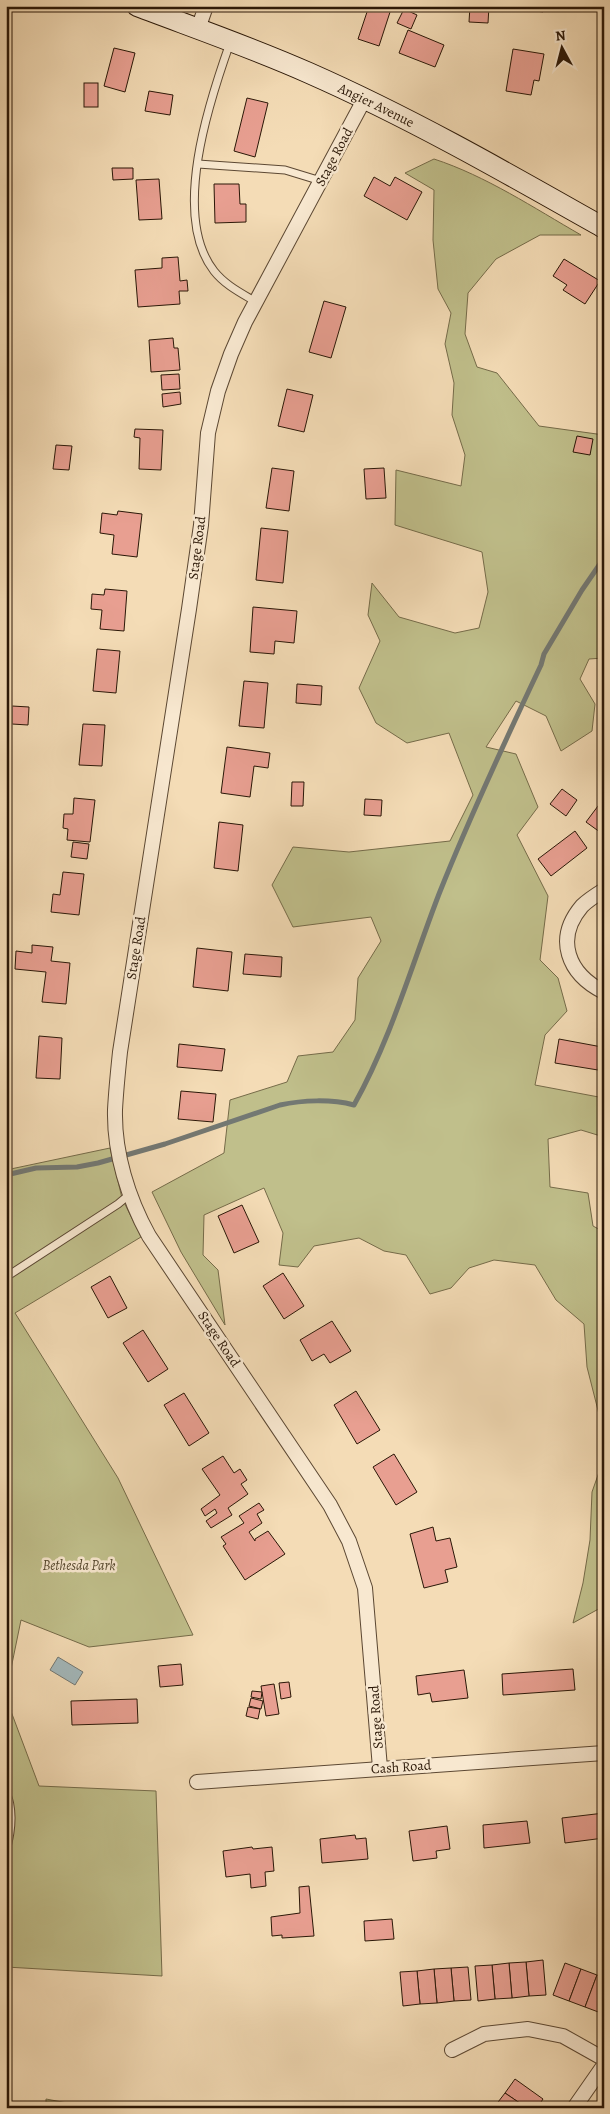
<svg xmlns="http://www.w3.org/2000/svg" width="610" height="2114" font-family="Alegreya,serif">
<rect width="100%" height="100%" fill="#f4dcb6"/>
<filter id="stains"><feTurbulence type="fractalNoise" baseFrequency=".004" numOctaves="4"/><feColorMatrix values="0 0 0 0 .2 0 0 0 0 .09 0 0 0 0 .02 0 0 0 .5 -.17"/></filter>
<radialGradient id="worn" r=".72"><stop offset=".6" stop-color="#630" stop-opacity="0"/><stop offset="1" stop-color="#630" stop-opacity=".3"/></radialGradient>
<g fill="#c0bf8b" stroke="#756b49">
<path d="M434,159C486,176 534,208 581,235H540L496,259L468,293L465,334L477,367L497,373L539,426L604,435V658L589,659L580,679L595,704L592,731L561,751L546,716L516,701L486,747L516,754L538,807L517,835L548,896L540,960L558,978L567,1011L545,1035L535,1085L604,1098V1137L581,1130L548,1139L550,1187L588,1193L593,1226L604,1232V1434L587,1367L584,1324L556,1300L535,1265L494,1260L469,1268L451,1288L430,1294L406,1255L384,1251L359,1238L314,1246L298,1267L279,1265L283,1233L264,1188L204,1215L203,1255L218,1270L225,1325L181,1252L152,1192L224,1153L230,1100L287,1082L298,1056L333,1052L355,1020L358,978L381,941L371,917L293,927L272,885L293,847L349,852L450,841L473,795L449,733L407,743L376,723L359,688L380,641L368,615L372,583L399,617L455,633L479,628L488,592L482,552L395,525L396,470L461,486L465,455L452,415L454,383L445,344L451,313L438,289L433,240L434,190L405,173Z"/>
<polygon points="110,1148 122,1198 141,1237 15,1313 118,1478 193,1635 89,1647 21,1620 6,1693 6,1170"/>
<polygon points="604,1458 604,1606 573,1623 583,1583 590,1540 592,1492"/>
<polygon points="6,1698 39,1786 156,1791 162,1976 6,1967"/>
<polygon points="46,2099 94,2108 46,2108"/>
</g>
<polygon fill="#a3b8bb" stroke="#737873" points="58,1657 83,1672 75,1685 50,1670"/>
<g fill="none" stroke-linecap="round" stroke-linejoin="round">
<path stroke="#737873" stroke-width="5" d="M6,1175L36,1168L77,1167L98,1163L165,1144L280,1105C303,1100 331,1099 354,1105C391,1039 412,964 439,894C470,816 505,741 541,665L544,654L582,590L604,558"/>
</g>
<g fill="#e89f91" stroke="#2a1707">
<polygon points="369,6 382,6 391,9 379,46 358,39"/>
<polygon points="470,6 489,6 488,23 469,22"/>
<polygon points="528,6 544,6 543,12 528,10"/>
<polygon points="404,9 417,15 411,29 397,23"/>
<polygon points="408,30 444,45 435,67 399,53"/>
<polygon points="114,48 135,53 125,92 104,86"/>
<polygon points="513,49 544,54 539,81 534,80 531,95 506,91"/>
<rect x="84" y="83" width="14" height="24"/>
<polygon points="149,91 173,95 170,115 145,111"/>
<polygon points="247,98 268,103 255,157 234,151"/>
<polygon points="112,168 133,168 133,179 113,180"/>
<polygon points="374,177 390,186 395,177 422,192 407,220 364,196"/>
<polygon points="159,179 162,219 139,220 136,180"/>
<polygon points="214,184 239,184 240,204 246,204 246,222 215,223"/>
<polygon points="178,257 180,281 187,280 188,291 179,291 180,304 138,307 135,270 162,268 162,258"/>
<polygon points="564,259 600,281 585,304 563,290 567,285 553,276"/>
<polygon points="324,301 346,307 331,358 309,352"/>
<polygon points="173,338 174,348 178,348 180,370 151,372 149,340"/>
<polygon points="179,374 180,389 162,390 161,375"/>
<polygon points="287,389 313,395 304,432 278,426"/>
<polygon points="180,392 181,404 163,407 162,394"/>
<polygon points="135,429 163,430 161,470 139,469 140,438 134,437"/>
<polygon points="577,436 593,439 590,455 573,452"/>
<polygon points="56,445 72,446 69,470 53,469"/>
<polygon points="272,468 294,471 289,511 266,508"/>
<polygon points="384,468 386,498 366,499 364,469"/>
<polygon points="118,511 142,514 137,557 112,554 114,535 100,533 102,513 117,515"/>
<polygon points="261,528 288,531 283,583 256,580"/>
<polygon points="105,589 127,591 124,631 100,629 102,610 91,609 92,594 104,595"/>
<polygon points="253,607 297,611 294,643 275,641 274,654 250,652"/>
<polygon points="97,649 120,651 116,693 93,691"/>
<polygon points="244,681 268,683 264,728 239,726"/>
<polygon points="297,684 322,686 321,705 296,703"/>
<polygon points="12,706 29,707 28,725 12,724"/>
<polygon points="83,724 105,725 102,766 79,765"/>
<polygon points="227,747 270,753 268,768 254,766 250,797 221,793"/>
<polygon points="292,782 304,782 303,806 291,806"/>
<polygon points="562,789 577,800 566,816 550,804"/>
<polygon points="74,798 95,800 90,842 67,840 68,829 63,828 64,814 73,814"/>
<polygon points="604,798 604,835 586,822"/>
<polygon points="365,799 382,800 381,816 364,815"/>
<polygon points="219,822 243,825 238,871 214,868"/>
<polygon points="575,831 587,848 551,876 538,859"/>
<polygon points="73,842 89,844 87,859 71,857"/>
<polygon points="63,872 84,874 79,915 51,912 53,894 60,895"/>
<polygon points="32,945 53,947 51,961 70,963 66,1004 42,1002 46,972 15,969 16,951 32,953"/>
<polygon points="197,948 232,952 228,991 193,987"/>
<polygon points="245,954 282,957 281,977 243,974"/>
<polygon points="39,1036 62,1038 60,1079 36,1078"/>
<polygon points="559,1039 602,1047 598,1070 555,1063"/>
<polygon points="179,1044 225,1049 222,1071 177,1067"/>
<polygon points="181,1091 216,1094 213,1122 178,1119"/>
<polygon points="242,1205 259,1242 234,1253 218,1216"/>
<polygon points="283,1273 304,1306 284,1319 263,1286"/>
<polygon points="110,1276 127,1308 108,1318 91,1287"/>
<polygon points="332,1321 351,1351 330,1363 324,1354 312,1361 300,1340"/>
<polygon points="143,1330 168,1369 148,1382 123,1343"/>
<polygon points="356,1391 380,1430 357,1444 334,1405"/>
<polygon points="184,1393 209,1433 189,1446 164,1405"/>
<polygon points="394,1454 417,1492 396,1505 373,1467"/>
<polygon points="223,1456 234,1473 240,1469 247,1480 241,1484 248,1494 228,1508 232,1515 211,1528 206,1521 217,1513 215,1509 205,1516 201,1509 220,1495 202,1469"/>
<polygon points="259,1503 264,1510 257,1514 262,1523 249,1532 255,1541 255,1539 268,1531 285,1554 245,1580 223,1546 226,1544 221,1537 244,1523 239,1516"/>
<polygon points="433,1527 436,1541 450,1538 457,1567 445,1570 448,1582 424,1588 410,1534"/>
<polygon points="181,1664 183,1685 160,1687 158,1666"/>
<polygon points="573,1669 575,1690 503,1695 502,1674"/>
<polygon points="464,1670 468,1698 432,1702 430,1693 418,1695 416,1676"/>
<polygon points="289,1682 291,1697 281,1699 279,1683"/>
<polygon points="274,1684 279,1714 266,1716 261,1686"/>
<polygon points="252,1691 262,1692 261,1699 251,1697"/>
<polygon points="251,1698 263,1701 261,1709 249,1706"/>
<polygon points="137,1699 138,1723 72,1725 71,1701"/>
<polygon points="248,1707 260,1709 258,1719 246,1716"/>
<polygon points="604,1813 604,1838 565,1843 562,1818"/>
<polygon points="527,1821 530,1843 484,1848 483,1825"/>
<polygon points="447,1826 450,1849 436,1851 437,1858 413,1861 409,1831"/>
<polygon points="355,1835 356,1839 366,1838 368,1859 322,1863 320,1839"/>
<polygon points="252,1847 253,1849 272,1847 274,1871 265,1872 266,1886 251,1888 250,1874 226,1877 223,1851"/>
<polygon points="309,1886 314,1936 282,1938 282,1935 272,1936 271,1917 300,1913 299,1887"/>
<polygon points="392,1919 394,1939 365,1941 364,1921"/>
<polygon points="543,1960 546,1995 529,1996 526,1962"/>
<polygon points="526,1962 529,1996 512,1998 509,1963"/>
<polygon points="509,1963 512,1998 495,1999 492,1965"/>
<polygon points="565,1963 581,1969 569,2001 553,1995"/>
<polygon points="492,1965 495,1999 478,2001 475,1966"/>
<polygon points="468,1967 471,2000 454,2001 451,1968"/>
<polygon points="451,1968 454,2001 437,2003 434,1969"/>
<polygon points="434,1969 437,2003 420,2004 417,1971"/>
<polygon points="581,1969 597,1975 585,2007 569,2001"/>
<polygon points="417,1971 420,2004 403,2006 400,1972"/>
<polygon points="597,1975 604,1977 604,2006 601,2013 585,2007"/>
<polygon points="515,2079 543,2099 537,2108 527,2108 505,2093"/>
<polygon points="505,2093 527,2108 495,2106"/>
</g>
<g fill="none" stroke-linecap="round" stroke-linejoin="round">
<defs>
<g id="lane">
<path d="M230,43C209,102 171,216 214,271C225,285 241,293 256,302"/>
<polyline points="198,164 285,170 321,181"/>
<polyline points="6,1277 118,1204 130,1194"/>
<path d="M6,1792C14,1810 11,1833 6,1851"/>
</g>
<g id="street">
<polyline points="198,29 206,6"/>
<path d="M365,98L245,322L231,354L218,391L208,433L201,525L189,609L120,1052C118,1071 116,1091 115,1110C114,1153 128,1198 149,1236L330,1505L349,1541L365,1588L380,1768"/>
<path d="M604,890C596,895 588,900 582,906C554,939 568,974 604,992"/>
<polyline points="197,1782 604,1753"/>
<polyline points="452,2050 484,2034 528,2029 563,2036 604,2059"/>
<polyline points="574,2108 604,2065"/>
</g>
<g id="secondary">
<path id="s1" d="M137,6C195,28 253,48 309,73C411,118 507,173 604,228"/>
</g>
</defs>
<use href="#lane" stroke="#5c4833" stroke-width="9"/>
<use href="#street" stroke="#5c4833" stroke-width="16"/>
<use href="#secondary" stroke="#2a1707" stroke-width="22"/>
<use href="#lane" stroke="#f8e8d0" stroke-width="7"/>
<use href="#street" stroke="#f8e8d0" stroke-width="14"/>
<use href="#secondary" stroke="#f8e8d0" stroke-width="20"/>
</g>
<g text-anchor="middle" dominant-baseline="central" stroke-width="5" stroke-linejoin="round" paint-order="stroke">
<g font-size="14" fill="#2a1707" stroke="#f8e8d0">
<text stroke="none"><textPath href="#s1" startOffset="259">Angier Avenue</textPath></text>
<text transform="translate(334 157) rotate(-62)">Stage Road</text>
<text transform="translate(197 548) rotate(-83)">Stage Road</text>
<text transform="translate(136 948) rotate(-81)">Stage Road</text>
<text transform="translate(219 1339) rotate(56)">Stage Road</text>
<text transform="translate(376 1717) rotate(-94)">Stage Road</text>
<text transform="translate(401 1767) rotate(-4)">Cash Road</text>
</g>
<g font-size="14" font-style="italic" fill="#57492f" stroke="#f8e8d0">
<text x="79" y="1565">Bethesda Park</text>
</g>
</g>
<rect width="610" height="2114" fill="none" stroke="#f4dcb6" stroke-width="25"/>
<rect x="8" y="8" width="595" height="2099" fill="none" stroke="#2a1707" stroke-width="2.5"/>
<rect x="12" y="12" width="585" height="2089" fill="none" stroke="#2a1707"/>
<g transform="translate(562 48) rotate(353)" stroke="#f8e8d0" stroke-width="4" paint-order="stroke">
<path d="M0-4L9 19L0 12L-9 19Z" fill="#2a1707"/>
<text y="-8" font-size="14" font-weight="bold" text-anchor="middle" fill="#2a1707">N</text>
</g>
<rect width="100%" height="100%" filter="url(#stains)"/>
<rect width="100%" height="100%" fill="url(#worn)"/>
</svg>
